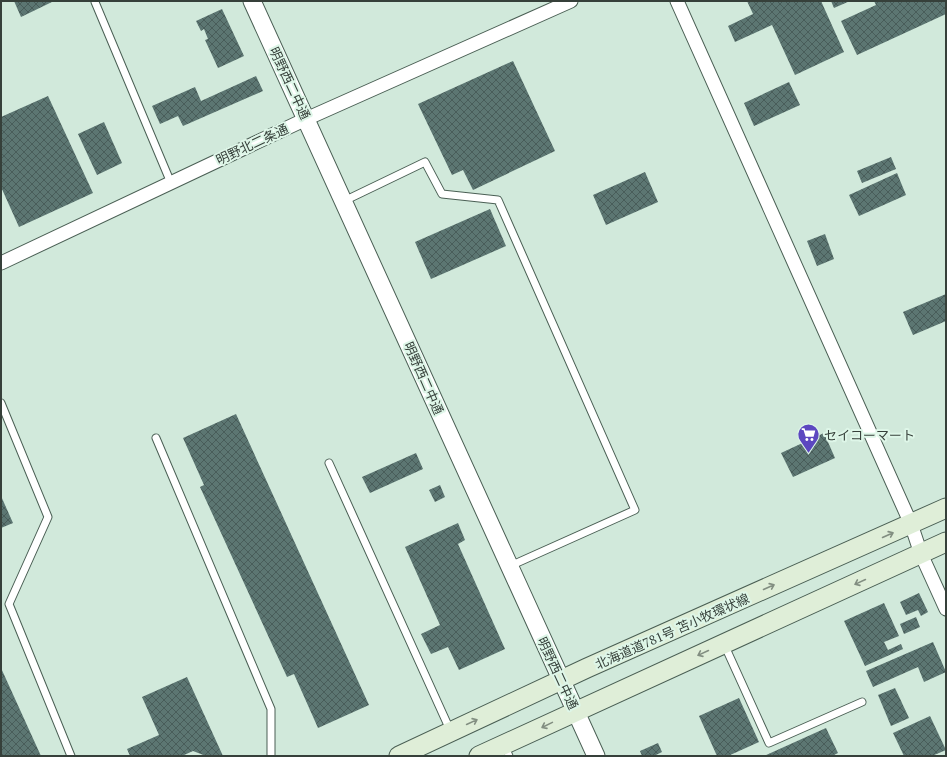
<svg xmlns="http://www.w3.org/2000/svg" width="947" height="757" font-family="'PT Serif','Noto Sans JP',serif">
<defs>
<pattern id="building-cross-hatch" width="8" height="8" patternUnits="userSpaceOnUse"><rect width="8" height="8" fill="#5c7672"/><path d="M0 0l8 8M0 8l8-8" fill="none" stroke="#495d5a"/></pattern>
</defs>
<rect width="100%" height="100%" fill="#d1e9db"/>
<g fill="url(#building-cross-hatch)">
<polygon points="14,1 54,1 21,17"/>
<polygon points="747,1 821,1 844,52 795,75 772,25 735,42 728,26 753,14"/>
<polygon points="831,1 850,1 834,8"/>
<polygon points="874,1 946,1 946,14 857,55 841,21 876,5"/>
<polygon points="222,9 244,56 218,68 205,40 208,39 204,29 201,31 196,21"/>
<polygon points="513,61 555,151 473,190 463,170 452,175 418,104"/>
<polygon points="256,76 263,91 183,126 178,116 160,124 152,106 195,87 201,101"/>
<polygon points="789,82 800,105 754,126 744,103"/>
<polygon points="48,96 93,193 19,227 1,187 1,117"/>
<polygon points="104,122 122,163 97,175 78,134"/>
<polygon points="891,157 896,169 862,183 857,171"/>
<polygon points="645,172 658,202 606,225 593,195"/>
<polygon points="897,173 906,195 859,216 849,195"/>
<polygon points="490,209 506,246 431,279 415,242"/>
<polygon points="825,234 834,259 817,266 807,241"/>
<polygon points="946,294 946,321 913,335 903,312"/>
<polygon points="236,414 369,705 318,728 294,674 287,677 200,487 204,485 183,438"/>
<polygon points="824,433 835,458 793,477 781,453"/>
<polygon points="416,453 423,469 370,493 362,477"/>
<polygon points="440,485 445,497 435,502 429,490"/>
<polygon points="1,496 13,523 1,528"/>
<polygon points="458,523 465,540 458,544 505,649 459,670 448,647 431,654 421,634 440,625 405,547"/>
<polygon points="919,593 928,612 921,616 918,610 906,615 900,602"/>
<polygon points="884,603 899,636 884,642 888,650 901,644 903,649 865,666 844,621"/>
<polygon points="916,617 920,627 904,634 900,624"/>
<polygon points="933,642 946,672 924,682 918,667 873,687 866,671"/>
<polygon points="1,668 41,756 1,756"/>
<polygon points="187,677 223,756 206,756 193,751 182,756 130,756 127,749 159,735 142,697"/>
<polygon points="895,688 909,718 891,726 878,695"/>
<polygon points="739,698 759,742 728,756 717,756 699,716"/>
<polygon points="930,716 946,750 932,756 904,756 893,733"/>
<polygon points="826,728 838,753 832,756 764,756"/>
<polygon points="658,743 662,752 654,756 642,756 640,751"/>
</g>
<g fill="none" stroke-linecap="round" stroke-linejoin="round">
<defs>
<g id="service">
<polyline points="95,2 171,183"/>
<polyline points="344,201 425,162 442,194 498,200 635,510 510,566"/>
<polyline points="1,403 48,517 9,604 71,756"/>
<polyline points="156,438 271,709 271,756"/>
<polyline points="329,463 451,732"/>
<polyline points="724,644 769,743 862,702"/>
<polyline points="504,745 509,756"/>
</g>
<g id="minor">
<polyline points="677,1 911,524 921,554 946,609"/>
<polyline points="1,263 306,119 571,1"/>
</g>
<polyline id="tertiary" points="252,1 596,756"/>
<g id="secondary">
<polyline points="399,756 587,668 946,508"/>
<polyline points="479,756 946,542"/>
</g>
</defs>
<use href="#service" stroke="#4a5f54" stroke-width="9"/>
<use href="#minor" stroke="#4a5f54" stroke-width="15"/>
<use href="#tertiary" stroke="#4a5f54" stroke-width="19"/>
<use href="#secondary" stroke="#4a5f54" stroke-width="21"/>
<use href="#service" stroke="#fff" stroke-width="7"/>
<use href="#minor" stroke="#fff" stroke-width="13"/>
<use href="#tertiary" stroke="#fff" stroke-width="17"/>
<use href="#secondary" stroke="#dfeed8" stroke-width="19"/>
</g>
<defs><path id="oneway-shaft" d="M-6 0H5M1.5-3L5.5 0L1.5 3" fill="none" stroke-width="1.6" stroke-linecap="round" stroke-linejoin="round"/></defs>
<g stroke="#828e81">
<use href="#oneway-shaft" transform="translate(888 535) rotate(-24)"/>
<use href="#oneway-shaft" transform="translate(860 582) rotate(155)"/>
<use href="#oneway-shaft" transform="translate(769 587) rotate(-24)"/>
<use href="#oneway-shaft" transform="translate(703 653) rotate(155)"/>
<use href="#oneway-shaft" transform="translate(472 722) rotate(-25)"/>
<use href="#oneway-shaft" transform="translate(547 725) rotate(154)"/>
</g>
<defs>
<symbol id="supermarket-pin" viewBox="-11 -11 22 30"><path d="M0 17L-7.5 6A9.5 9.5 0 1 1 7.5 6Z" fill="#5c47c0" stroke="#def6e8"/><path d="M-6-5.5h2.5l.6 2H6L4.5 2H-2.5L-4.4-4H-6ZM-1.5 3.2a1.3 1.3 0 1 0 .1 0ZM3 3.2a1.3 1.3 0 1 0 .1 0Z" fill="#fff"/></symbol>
</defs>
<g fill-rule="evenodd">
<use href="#supermarket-pin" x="796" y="422" width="25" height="34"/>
</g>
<g text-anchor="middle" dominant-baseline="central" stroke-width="4" stroke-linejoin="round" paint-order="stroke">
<g font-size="13" fill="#36403a" stroke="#def6e8">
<text transform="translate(290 83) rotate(65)">明野西二中通</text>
<text transform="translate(252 144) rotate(-25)">明野北二条通</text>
<text transform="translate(424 378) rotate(66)">明野西二中通</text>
<text transform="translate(672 631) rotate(-24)">北海道道781号 苫小牧環状線</text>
<text transform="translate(558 673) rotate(65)">明野西二中通</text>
</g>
<g font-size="13" fill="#36403a" stroke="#def6e8" text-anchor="start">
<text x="824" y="435">セイコーマート</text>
</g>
</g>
<rect width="947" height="757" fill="none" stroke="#36403a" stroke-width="4"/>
</svg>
